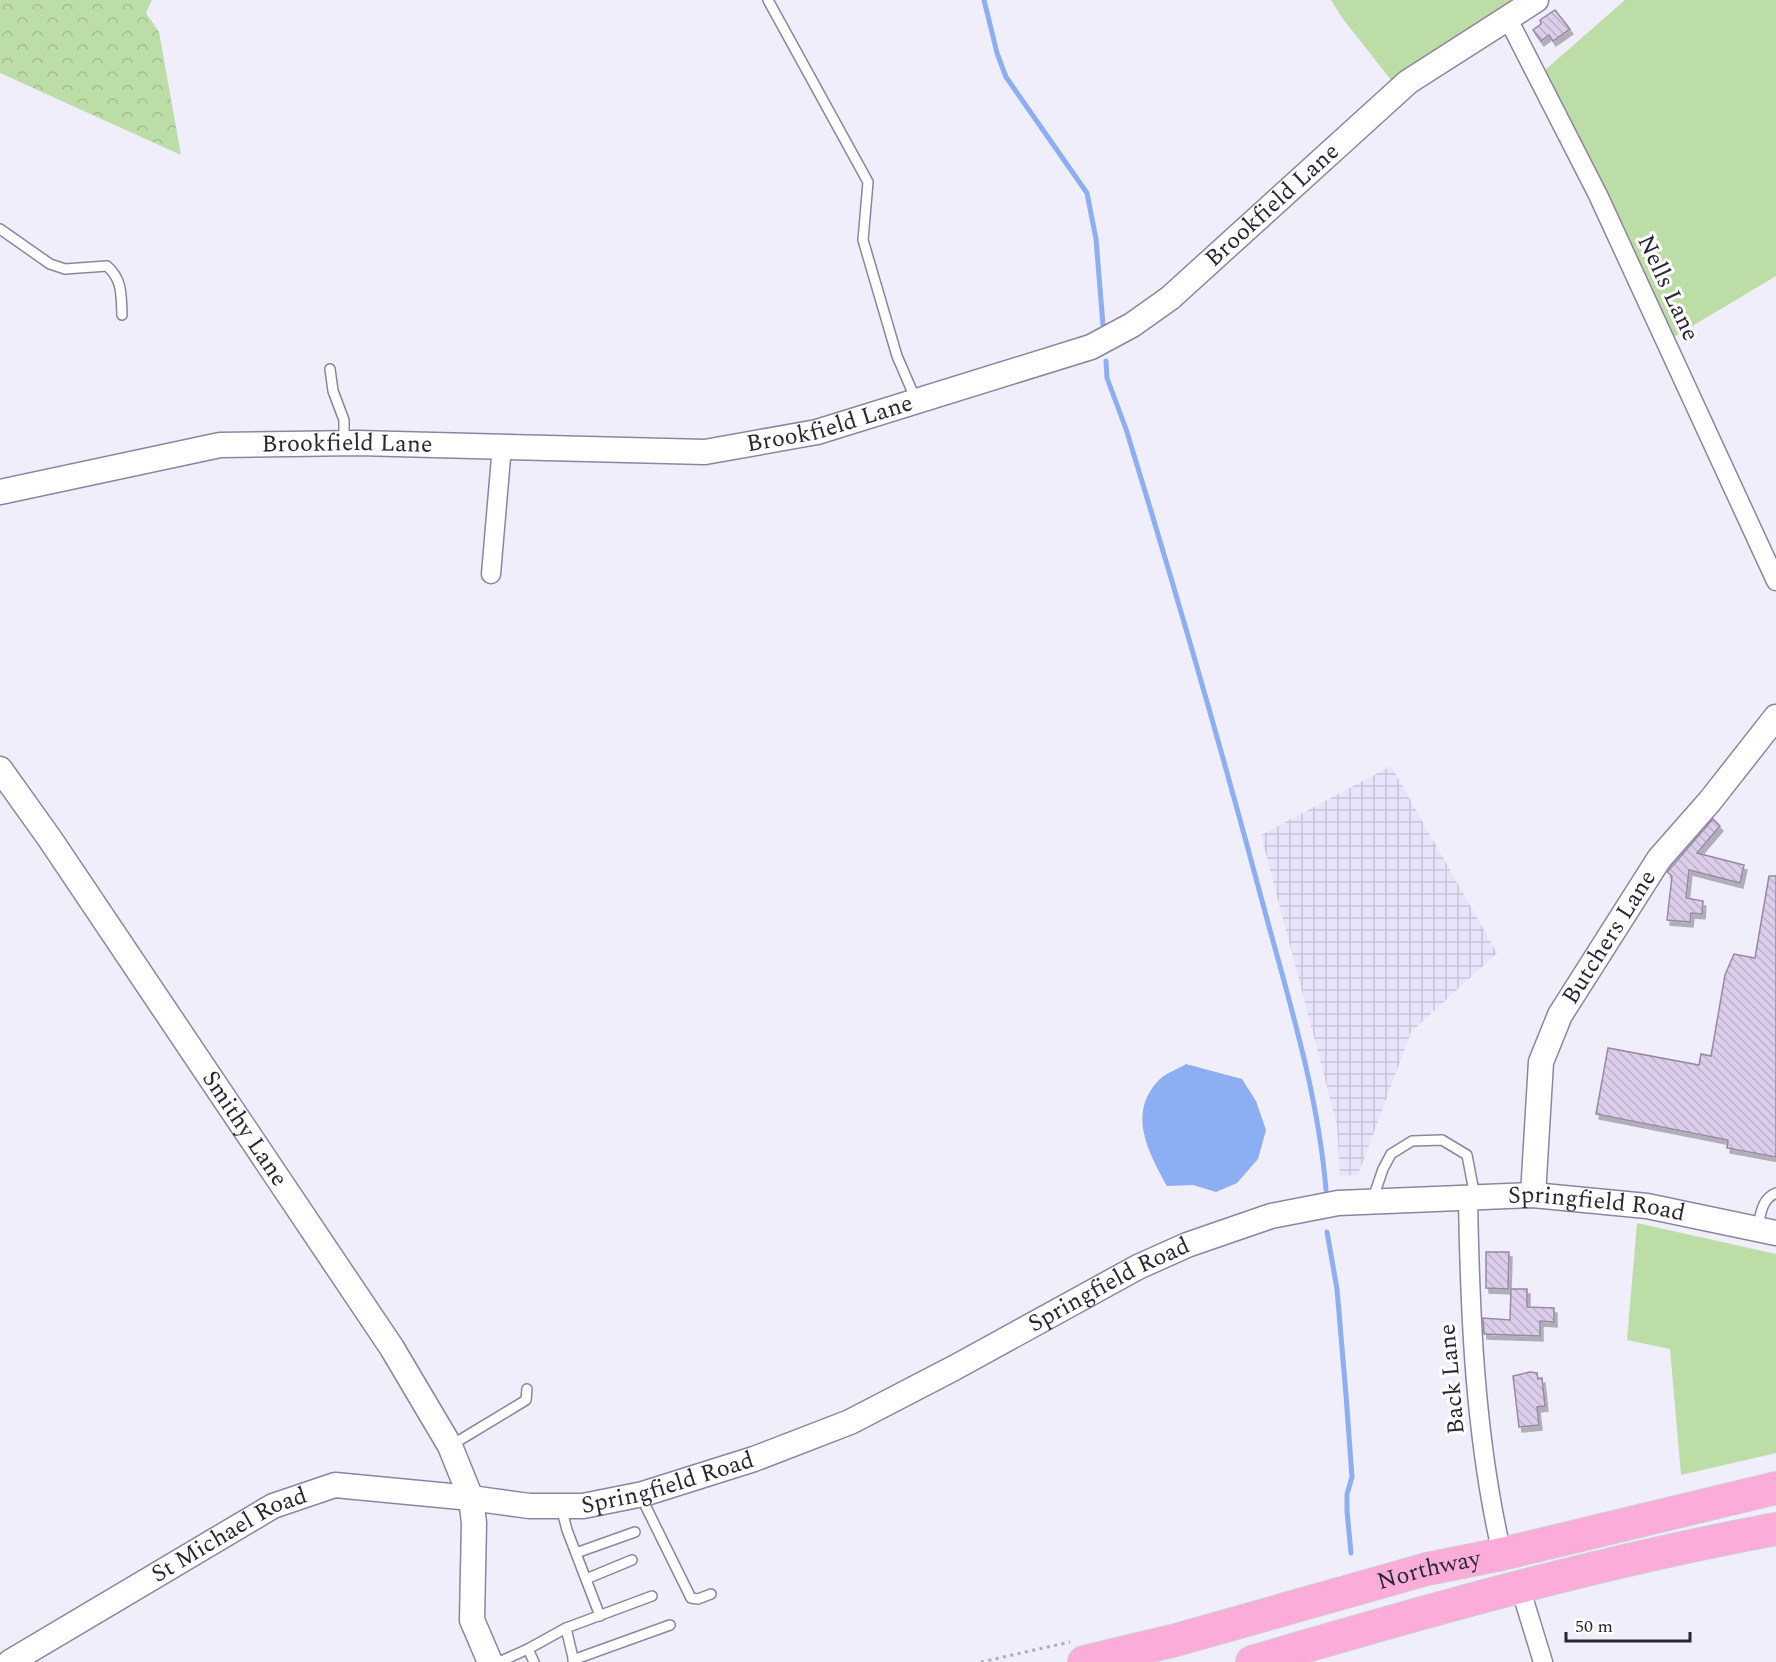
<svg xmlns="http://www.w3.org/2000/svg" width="1776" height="1662" font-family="Spectral,serif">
<defs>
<pattern id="industrial-grid" width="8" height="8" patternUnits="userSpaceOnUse" patternTransform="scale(1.5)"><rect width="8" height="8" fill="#e8e4fb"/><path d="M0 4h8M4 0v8" fill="none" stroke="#c7c4d8"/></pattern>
<pattern id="forest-crowns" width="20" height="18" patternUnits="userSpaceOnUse" patternTransform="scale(1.5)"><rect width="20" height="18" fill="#bddda7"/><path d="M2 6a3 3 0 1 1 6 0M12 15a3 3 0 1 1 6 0" fill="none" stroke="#a2be90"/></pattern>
<pattern id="building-back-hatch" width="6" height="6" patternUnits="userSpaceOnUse" patternTransform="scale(1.5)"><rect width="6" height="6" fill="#dcceeb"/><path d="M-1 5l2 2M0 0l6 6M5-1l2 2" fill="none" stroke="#bdb1ca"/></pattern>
<filter id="shadow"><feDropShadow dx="3" dy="5" stdDeviation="0" flood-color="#0004"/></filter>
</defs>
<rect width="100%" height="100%" fill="#f0eefb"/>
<polygon fill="url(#industrial-grid)" points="1391,766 1497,953 1411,1032 1358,1175 1340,1176 1337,1125 1261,835"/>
<g fill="#bddda7">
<polygon points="1331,0 1516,0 1391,80 1343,19"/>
<polygon points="1625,0 1776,0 1776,276 1674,337 1588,155 1544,71"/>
<polygon points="1637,1223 1776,1254 1776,1453 1681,1475 1670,1349 1627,1340"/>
</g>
<polygon fill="url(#forest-crowns)" points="0,0 152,0 146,13 159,32 181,155 0,73"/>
<path fill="#8caef2" d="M1186,1064L1242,1079L1256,1101L1266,1130L1258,1159L1237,1183L1216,1192L1193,1185L1167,1186C1149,1153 1127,1114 1158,1081C1164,1074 1178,1069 1186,1064Z"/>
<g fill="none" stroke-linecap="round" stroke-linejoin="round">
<g stroke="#8caef2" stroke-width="5">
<polyline points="984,0 997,53 1006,77 1087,193 1096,239 1103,325"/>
<path d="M1106,361L1107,378L1126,429C1175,588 1221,747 1264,908C1289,1001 1318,1093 1326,1190"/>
<polyline points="1327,1232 1337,1289 1346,1395 1352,1477 1347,1494 1347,1511 1351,1553"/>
</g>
</g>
<g fill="url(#building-back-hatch)" stroke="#9789a5" stroke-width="1.5" filter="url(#shadow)">
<polygon points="1555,10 1570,29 1553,41 1549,35 1541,41 1533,30 1541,24 1540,20"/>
<polygon points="1713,819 1720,826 1697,853 1744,865 1740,883 1689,870 1686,898 1703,901 1702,914 1691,913 1690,922 1667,920 1672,876 1667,872"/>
<polygon points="1769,876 1776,876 1776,1157 1727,1148 1728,1140 1596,1114 1608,1048 1699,1065 1701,1054 1711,1056 1725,975 1734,954 1755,958"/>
<polygon points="1486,1252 1509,1252 1508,1289 1486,1288"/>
<polygon points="1511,1289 1527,1289 1527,1307 1554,1308 1554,1322 1540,1321 1540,1336 1484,1334 1483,1318 1510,1320"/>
<polygon points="1530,1372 1537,1373 1538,1379 1542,1378 1545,1406 1537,1407 1539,1425 1519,1427 1513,1376"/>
</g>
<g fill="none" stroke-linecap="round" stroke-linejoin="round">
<defs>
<g id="service">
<polyline points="768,0 868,182 863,240 897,356 916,400"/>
<path d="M0,229L50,264L65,269L107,266C123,280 121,296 122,315"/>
<polyline points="330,369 333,391 344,420 344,441"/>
<polyline points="1372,1201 1383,1169 1391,1154 1412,1141 1442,1140 1467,1155 1475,1197"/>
<path d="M1757,1229C1761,1215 1761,1199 1776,1193"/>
<polyline points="450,1446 526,1400 527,1389"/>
<polyline points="643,1494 646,1507 691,1598 698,1599 711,1594"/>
<polyline points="561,1507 567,1530 600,1616"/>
<polyline points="576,1553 635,1532"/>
<polyline points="586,1579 632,1560"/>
<polyline points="566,1628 652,1596"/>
<polyline points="528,1649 566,1628 574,1662"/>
<polyline points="573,1660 670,1625"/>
<polyline points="499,1662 528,1649 534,1662"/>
</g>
<g id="minor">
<polyline points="1508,19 1598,195 1776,581"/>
<polyline points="491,574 502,446"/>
<path d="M1468,1198C1470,1317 1475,1438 1502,1554"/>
<polyline points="1520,1587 1543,1662"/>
</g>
<g id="tertiary">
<path id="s1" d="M0,492L220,445L358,443L705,452L817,432L1091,347L1132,325L1170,298L1408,82L1536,0"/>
<path id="s2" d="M0,769L50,839L392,1348L450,1446L471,1498L474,1523L472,1620L490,1662"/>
<path id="s3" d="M1533,1195L1541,1062L1560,1015L1659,859L1710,801L1776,717"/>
<path id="s4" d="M10,1662L273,1506L335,1485L471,1498L529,1506H583L643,1494L754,1459L850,1422L954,1368L1138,1267L1187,1245L1271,1216L1338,1203L1533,1195L1647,1206L1776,1233"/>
</g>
<g id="trunk">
<path id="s5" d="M1084,1662L1176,1640L1427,1569L1502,1554L1776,1488"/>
<path d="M1252,1662C1425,1611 1598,1562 1776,1529"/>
</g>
</defs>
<use href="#service" stroke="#8b85a2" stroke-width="12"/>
<use href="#minor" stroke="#8b85a2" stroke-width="21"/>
<use href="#tertiary" stroke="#8b85a2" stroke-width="27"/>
<use href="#trunk" stroke="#d0cfd2" stroke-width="34"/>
<polyline stroke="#adabb7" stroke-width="3" stroke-dasharray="3 4.5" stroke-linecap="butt" points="981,1662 1070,1642"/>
<use href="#service" stroke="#fff" stroke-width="9"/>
<use href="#minor" stroke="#fff" stroke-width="18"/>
<use href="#tertiary" stroke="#fff" stroke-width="24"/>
<use href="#trunk" stroke="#fbacd8" stroke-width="32"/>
</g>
<g text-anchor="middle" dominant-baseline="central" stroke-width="6" stroke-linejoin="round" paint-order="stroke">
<g font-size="24" fill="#292732" stroke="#fff">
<text stroke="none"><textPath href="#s1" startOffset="1342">Brookfield Lane</textPath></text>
<text transform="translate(1668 288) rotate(65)">Nells Lane</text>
<text stroke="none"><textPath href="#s1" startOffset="838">Brookfield Lane</textPath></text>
<text stroke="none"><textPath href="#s1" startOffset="352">Brookfield Lane</textPath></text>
<text stroke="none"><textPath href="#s3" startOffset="276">Butchers Lane</textPath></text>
<text stroke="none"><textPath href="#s2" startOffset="435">Smithy Lane</textPath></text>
<text stroke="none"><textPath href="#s4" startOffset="1698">Springfield Road</textPath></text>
<text stroke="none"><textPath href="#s4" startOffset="1194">Springfield Road</textPath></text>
<text transform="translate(1452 1379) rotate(-95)">Back Lane</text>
<text stroke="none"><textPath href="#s4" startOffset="708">Springfield Road</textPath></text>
<text stroke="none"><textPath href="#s4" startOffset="254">St Michael Road</textPath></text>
<text stroke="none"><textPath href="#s5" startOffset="357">Northway</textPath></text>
</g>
</g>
<path d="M1566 1632v9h124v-9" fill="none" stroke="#292732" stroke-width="3"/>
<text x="1575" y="1632" font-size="18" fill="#292732" stroke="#ffffff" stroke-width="4.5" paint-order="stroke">50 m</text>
</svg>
